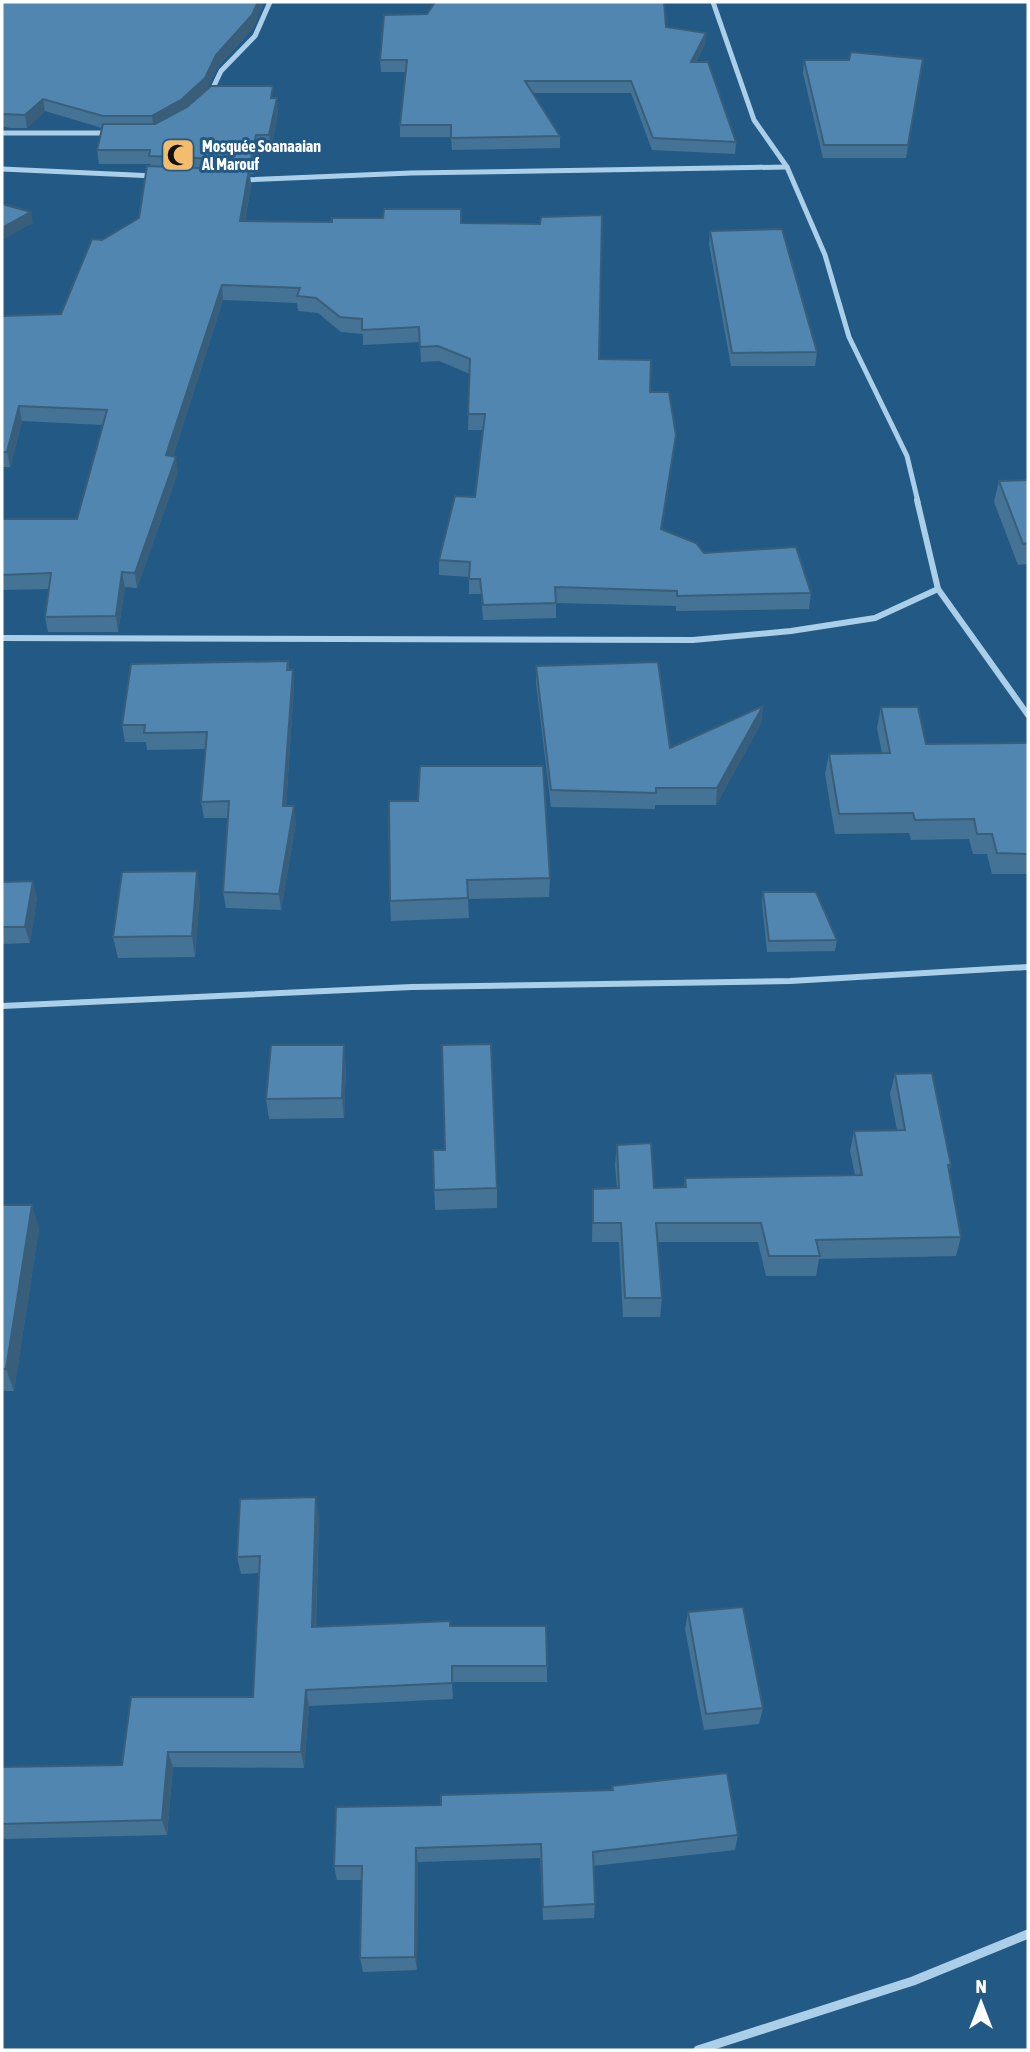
<svg xmlns="http://www.w3.org/2000/svg" width="1030" height="2052" font-family="'Asap Condensed',sans-serif">
<rect width="100%" height="100%" fill="#235a85"/>
<g fill="none" stroke-linecap="round" stroke-linejoin="round">
<g stroke="#accfe9" stroke-width="5">
<polyline points="713,2 754,120 787,167 825,255 849,337 907,456 918,502"/>
<polyline points="211,92 221,71 255,36 270,2"/>
<polyline points="2,133 110,133"/>
<polyline points="2,169 155,176"/>
<polyline points="244,180 411,173 787,167"/>
</g>
<g stroke="#accfe9" stroke-width="6">
<polyline points="917,500 938,589 1028,715"/>
<polyline points="2,638 693,640 791,631 875,618 938,589"/>
<polyline points="2,1006 412,987 790,981 1028,967"/>
</g>
<polyline stroke="#accfe9" stroke-width="9" points="698,2050 913,1981 1028,1934"/>
</g>
<g fill="#457396">
<polygon points="2,2 264,2 253,28 217,68 206,90 274,98 278,112 271,150 257,150 253,174 250,174 251,185 245,221 461,223 599,359 650,392 676,435 674,450 662,529 704,553 811,593 809,609 676,611 676,606 556,603 556,618 483,620 481,594 469,594 469,577 439,575 439,560 475,497 483,430 468,430 470,374 439,361 421,362 420,342 363,345 363,334 341,332 318,313 298,311 297,303 223,300 173,456 178,472 137,588 125,587 118,632 48,632 45,617 49,589 2,590 2,519 77,519 103,425 22,421 10,467 2,467 2,316 61,314 102,240 139,218 151,166 150,164 99,164 97,150 102,128 45,111 27,128 10,128 2,126"/>
<polygon points="666,27 706,33 705,44 696,62 736,142 735,154 652,150 631,93 532,93 560,136 560,148 452,150 451,137 400,137 400,125 406,72 381,72 380,60"/>
<polygon points="923,59 906,158 823,158 803,73 804,60"/>
<polygon points="710,231 817,352 815,366 731,366 709,244"/>
<polygon points="1028,480 1028,564 1018,565 994,502 999,481"/>
<polygon points="288,661 289,670 293,670 294,686 286,806 296,822 281,910 226,908 223,892 228,818 204,818 201,802 206,749 147,750 146,742 125,742 122,725"/>
<polygon points="536,666 670,748 763,706 761,723 716,805 655,805 655,809 551,807 536,683"/>
<polygon points="881,707 926,744 1028,743 1028,874 992,874 987,854 973,854 969,839 911,840 909,833 835,834 825,774 829,754 882,753 877,728"/>
<polygon points="389,801 550,878 549,897 468,899 469,918 391,921 390,901"/>
<polygon points="2,882 37,897 30,943 2,944"/>
<polygon points="200,892 195,957 118,958 113,937"/>
<polygon points="763,892 837,940 835,951 767,952 762,903"/>
<polygon points="346,1066 344,1118 269,1119 266,1099"/>
<polygon points="895,1074 951,1165 949,1173 961,1237 956,1256 819,1259 816,1276 766,1276 758,1242 658,1242 662,1298 660,1317 623,1317 619,1242 592,1242 593,1189 617,1188 615,1165 617,1145 654,1188 684,1187 685,1178 855,1175 850,1151 854,1131 897,1130 890,1094"/>
<polygon points="433,1150 445,1150 497,1188 497,1208 435,1210"/>
<polygon points="2,1205 39,1228 14,1391 2,1391"/>
<polygon points="319,1515 316,1627 450,1626 547,1666 547,1682 452,1682 453,1699 309,1706 304,1768 173,1767 167,1835 2,1839 2,1767 122,1765 253,1697 259,1573 241,1574 237,1557"/>
<polygon points="688,1612 763,1708 759,1724 704,1730 685,1629"/>
<polygon points="612,1786 738,1835 735,1850 593,1866 595,1904 594,1918 543,1920 540,1858 418,1862 417,1970 363,1972 360,1958 362,1880 337,1880 334,1866 441,1805 612,1790"/>
</g>
<g fill="#385e7a">
<polygon points="258,2 264,2 253,28 217,68 206,91 183,113 154,129 152,116 216,55"/>
<polygon points="706,33 705,44 690,74 691,62"/>
<polygon points="277,98 278,112 271,150 269,135"/>
<polygon points="43,99 45,111 27,128 25,115"/>
<polygon points="256,135 257,150 253,174 251,160"/>
<polygon points="249,170 251,185 242,236 240,221"/>
<polygon points="31,212 33,223 2,240 2,228"/>
<polygon points="222,285 223,300 168,471 166,455"/>
<polygon points="19,406 22,421 10,467 7,452"/>
<polygon points="676,435 674,450 660,544 661,529"/>
<polygon points="176,457 178,472 137,588 135,573"/>
<polygon points="122,572 125,587 118,632 116,616"/>
<polygon points="293,670 294,686 285,822 283,806"/>
<polygon points="763,706 761,723 716,805 717,788"/>
<polygon points="294,806 296,822 281,910 279,894"/>
<polygon points="197,871 200,892 195,957 192,936"/>
<polygon points="33,881 37,897 30,943 25,927"/>
<polygon points="344,1045 346,1066 344,1118 342,1098"/>
<polygon points="32,1205 39,1228 14,1391 6,1369"/>
<polygon points="316,1497 319,1515 315,1644 312,1627"/>
<polygon points="306,1690 309,1706 304,1768 301,1752"/>
<polygon points="168,1752 173,1767 167,1835 162,1820"/>
<polygon points="416,1848 418,1862 417,1970 415,1957"/>
</g>
<g fill="#5086af" stroke="#385e7a" stroke-width="2">
<polygon points="2,2 258,2 252,15 216,55 205,78 181,100 152,116 103,116 43,99 25,115 2,114"/>
<polygon points="435,2 664,2 666,27 706,33 691,62 708,62 736,142 653,138 631,81 525,81 560,136 451,138 451,125 400,125 407,60 380,60 384,15 427,14"/>
<polygon points="851,52 923,59 908,145 824,145 804,60 849,60"/>
<polygon points="211,86 273,86 271,98 277,98 269,135 256,135 251,160 149,156 150,150 97,150 103,124 155,124 187,107"/>
<polygon points="147,166 249,170 240,221 332,222 332,218 383,218 384,209 461,209 461,223 540,224 541,217 602,215 599,359 651,360 650,392 669,392 676,435 661,529 696,543 704,553 796,547 811,593 677,596 677,591 555,587 556,603 483,605 480,579 469,579 470,562 439,560 455,496 475,497 485,414 468,414 470,359 438,346 420,347 419,327 362,330 362,319 340,317 316,298 297,296 300,288 222,285 166,455 176,457 135,573 122,572 116,616 45,617 51,573 2,575 2,519 77,519 107,410 19,406 7,452 2,452 2,316 61,314 92,239 102,240 139,218"/>
<polygon points="2,204 31,212 2,228"/>
<polygon points="782,229 817,352 732,353 710,231"/>
<polygon points="1028,480 1028,543 1023,544 999,481"/>
<polygon points="288,661 287,670 293,670 283,806 294,806 279,894 223,892 229,801 201,802 207,732 144,733 145,725 122,725 131,664"/>
<polygon points="658,662 670,748 763,706 717,788 656,788 656,793 551,790 536,666"/>
<polygon points="881,707 918,707 926,744 1028,743 1028,854 997,853 992,834 977,834 974,819 915,820 913,813 839,814 829,754 890,753"/>
<polygon points="420,766 543,766 550,878 467,880 468,898 390,901 389,801 418,801"/>
<polygon points="197,871 192,936 113,937 122,872"/>
<polygon points="33,881 25,927 2,927 2,882"/>
<polygon points="763,892 816,892 837,940 769,941"/>
<polygon points="491,1044 497,1188 434,1190 433,1150 445,1150 442,1045"/>
<polygon points="271,1045 344,1045 342,1098 266,1099"/>
<polygon points="932,1073 951,1165 948,1165 961,1237 816,1240 820,1256 769,1256 761,1223 656,1223 662,1298 625,1298 621,1223 593,1223 593,1189 619,1188 617,1145 651,1143 654,1188 686,1187 685,1178 862,1175 854,1131 905,1130 895,1074"/>
<polygon points="2,1205 32,1205 6,1369 2,1369"/>
<polygon points="316,1497 312,1627 450,1621 450,1626 546,1626 547,1666 452,1666 452,1683 306,1690 301,1752 168,1752 162,1820 2,1824 2,1767 122,1765 131,1697 253,1697 260,1556 237,1557 240,1499"/>
<polygon points="743,1607 763,1708 706,1714 688,1612"/>
<polygon points="727,1773 738,1835 593,1852 595,1904 543,1907 541,1844 416,1848 415,1957 360,1958 362,1866 334,1866 336,1807 441,1805 441,1795 613,1790 612,1786"/>
</g>
<defs>
<symbol id="mosque-square" viewBox="-11 -11 22 22"><rect x="-9" y="-9" width="18" height="18" rx="4" fill="#f4bd6e" stroke="#235a85"/><path d="M3.5-4.9A6 6 0 1 0 3.5 4.9A5 5 0 1 1 3.5-4.9Z" fill="#111"/></symbol>
</defs>
<g fill-rule="evenodd">
<use href="#mosque-square" x="159" y="136" width="38" height="38"/>
</g>
<g text-anchor="middle" dominant-baseline="central" stroke-width="6" stroke-linejoin="round" paint-order="stroke">
<g font-size="16" font-weight="bold" fill="#fff" stroke="#235a85" text-anchor="start">
<text x="202" y="146">Mosquée Soanaaian<tspan x="202" dy="18">Al Marouf</tspan></text>
</g>
</g>
<rect width="1030" height="2052" fill="none" stroke="#ffffff" stroke-width="7"/>
<g transform="translate(981 2003)" stroke="#235a85" stroke-width="5" paint-order="stroke">
<path d="M0-5L12 26L0 18L-12 26Z" fill="#ffffff"/>
<text y="-10" font-size="19" font-weight="bold" text-anchor="middle" fill="#ffffff">N</text>
</g>
</svg>
